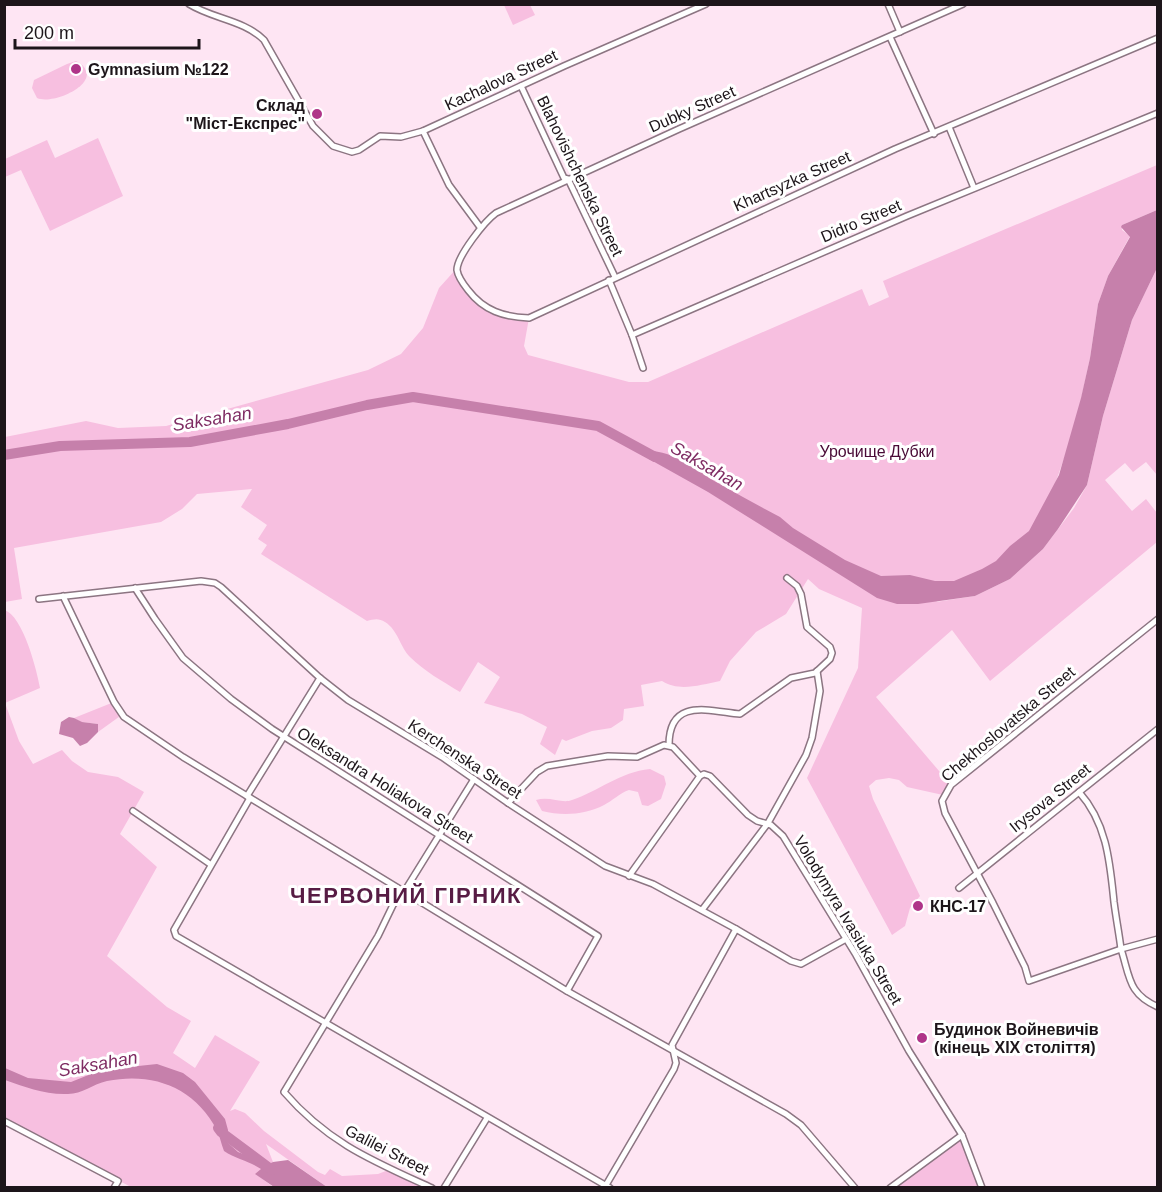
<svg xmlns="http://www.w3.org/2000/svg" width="1162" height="1192" font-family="Helvetica,sans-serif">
<rect width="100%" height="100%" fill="#fee5f3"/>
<g fill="#f7bfe0">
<polygon points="504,5 530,5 535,15 513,25"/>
<path d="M76,61C110,79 55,106 37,98L32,88L34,80L67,64Z"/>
<polygon points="98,138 123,196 50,231 21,170 5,177 5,159 47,140 55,158"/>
<path d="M1157,165V210L1122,225V230L1130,236L1108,276L1098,304L1090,358L1075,427L1054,487L1044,506L1029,546L936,602L975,596L1010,579L1043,549L1074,508L1087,485L1103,416L1132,320L1157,268V475L1146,462L1133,472L1125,463L1105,480L1132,511L1146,499L1157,513V542L990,681L952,630L876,697L951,785L943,795L907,787L899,780L889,778L876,780L869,786L873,799L920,896L910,908L905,926L892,935L807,778L858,668L862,608L819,589L808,579L786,614L756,632L730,661L720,681C700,685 679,692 662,681L641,685L644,706L624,709L623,720L611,728L592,731L566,741L562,739L555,755L540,744L547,727L522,714L484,703L500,677L478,662L460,692C442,681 424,671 410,657C400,647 398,630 385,622C379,618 374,619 367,621L261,554L267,545L258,539L267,525L241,507L252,489L197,494L182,509L161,522L14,548L22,599L5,602V437L86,421L118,428L166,426L368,370L401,354L423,328L439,288L457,268L459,276L486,308L529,318L524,346L528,355L629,382H648L862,289L869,306L889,297L883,281Z"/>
<path d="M4,610C23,615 37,671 40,688L5,703L19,741L33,764L62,750L72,761L88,772L118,777L144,792L120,834L157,867L107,956L167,1007L191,1021L173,1053L195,1068L215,1035L260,1062L230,1111L235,1109L245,1113L264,1131L318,1172L325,1175L330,1169L342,1176L378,1174L391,1169L432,1187H327L266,1144L273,1162L256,1174L273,1187H131L5,1121Z"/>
<polygon points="114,702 123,714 98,732 98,724 81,722 74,718"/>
<path d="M650,769L664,776L666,784L661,799L648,806L642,805L638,792L629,790C620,793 612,801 604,805C585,815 562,816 542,811L536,800C550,796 562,804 572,800C599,791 620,772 650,769Z"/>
<polygon points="962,1135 982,1188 890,1188"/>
</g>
<g fill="#c680ab">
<path d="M1157,210V268L1132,320L1103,416L1087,485L1058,529L1043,549L1010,579L975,596L918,604H897L877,598L708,492L649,459L643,451C671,448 695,470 718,483C739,495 759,506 780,517L793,528L845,560L881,576L910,575L935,581H954L982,569L996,561L1010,546L1029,531L1059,475L1081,398L1090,358L1098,304L1108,276L1130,237L1121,227L1122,225Z"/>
<polygon points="69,717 74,718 82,722 98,724 98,732 87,743 80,746 73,738 59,734 61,722"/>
<path d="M157,1064L183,1073L195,1082L225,1119L228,1130L227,1142L238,1152L269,1164L273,1162L288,1160L327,1187H274L255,1174L261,1169C249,1161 236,1159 224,1151C221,1144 220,1136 217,1130C194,1087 153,1072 107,1081C93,1084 82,1094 68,1094C45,1095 25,1087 5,1080V1068L28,1078L71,1082L101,1070Z"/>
</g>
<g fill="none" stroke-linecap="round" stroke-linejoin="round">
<g stroke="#c680ab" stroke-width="10">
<polyline points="4,455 60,446 190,442 288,424 367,405 413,397 598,426 655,457"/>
<polyline points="218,1128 221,1132 272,1170"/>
</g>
<defs>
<g id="street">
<path d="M189,4C213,19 244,20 264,40L313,126L333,146L352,152L359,150L380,136L401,137L423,131L564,66L706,4"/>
<polyline points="888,4 900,32"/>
<path d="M963,4L679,129L496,213C485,221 457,256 457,270C458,277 464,285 468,290C484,311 504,317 529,318L895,149L1158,38"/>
<polyline points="890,37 934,134"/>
<polyline points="521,86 564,178 568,179 615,277"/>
<polyline points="949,127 974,188"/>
<polyline points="423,131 449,185 480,227"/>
<polyline points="609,280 632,335 907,216 1158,113"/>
<polyline points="632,335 643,368"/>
<polyline points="135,588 155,619 183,658 231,699 272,729 598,936 567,991"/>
<polyline points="63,596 114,702 124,717 183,757 567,991 786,1114 801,1125 855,1188"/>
<polyline points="39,599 201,581 215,583 221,587 320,678 348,700 442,757 508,803 605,866 653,884 736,929"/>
<path d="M1158,619L951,785L942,801L945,813L993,903L1025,967L1029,981L1121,949C1130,977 1128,994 1158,1007"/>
<path d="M669,745C669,697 709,711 740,714L791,678L815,673L830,659L832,653L830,647L807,627L801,594L797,586L787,578"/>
<path d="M1079,792C1107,823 1110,863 1114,902C1116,918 1119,933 1121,949L1158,939"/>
<polyline points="247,796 320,678"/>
<polyline points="250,798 174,930 176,936 610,1188"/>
<polyline points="508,803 537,772 547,766 608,756 637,757 664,745 673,747 700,776"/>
<polyline points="133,811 210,864"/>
<polyline points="629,876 700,776 704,774 710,776 748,815 757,821 771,825 783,836 856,955 909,1051 962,1135 982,1188"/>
<polyline points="959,888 1158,729"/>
<polyline points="702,910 768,823 806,755 812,738 820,691 817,671"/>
<polyline points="4,1121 118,1181 114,1188"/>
<polyline points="606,1185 674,1069 676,1063 672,1045 736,929 791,961 801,964 846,939"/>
<path d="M432,1188C373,1161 328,1143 284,1092L378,936L393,905L404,892L474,779"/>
<polyline points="444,1188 487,1118"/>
<polyline points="890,1188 962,1135"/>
</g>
</defs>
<use href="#street" stroke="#8c7582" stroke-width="8"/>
<use href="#street" stroke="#fff" stroke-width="5"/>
</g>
<g fill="#af3589" stroke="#fff" stroke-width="2">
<circle cx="76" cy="69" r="6"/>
<circle cx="317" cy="114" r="6"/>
<circle cx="918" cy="906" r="6"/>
<circle cx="922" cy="1038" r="6"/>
</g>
<g text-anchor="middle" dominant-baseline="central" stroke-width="6" stroke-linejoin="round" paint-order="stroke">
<g font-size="16" font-weight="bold" fill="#1d151a" stroke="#fff" text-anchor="start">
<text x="88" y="69">Gymnasium №122</text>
<text x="305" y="105" text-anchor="end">Склад<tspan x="305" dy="18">"Міст-Експрес"</tspan></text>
<text x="930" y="906">КНС-17</text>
<text x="934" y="1029">Будинок Войневичів<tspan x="934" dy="18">(кінець ХІХ століття)</tspan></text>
</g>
<g font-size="16" fill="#1d151a" stroke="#fff">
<text transform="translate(501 80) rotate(-25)">Kachalova Street</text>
<text transform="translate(692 109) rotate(-24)">Dubky Street</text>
<text transform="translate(580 176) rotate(64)">Blahovishchenska Street</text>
<text transform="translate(792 181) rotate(-24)">Khartsyzka Street</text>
<text transform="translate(861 221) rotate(-23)">Didro Street</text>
<text transform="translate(1008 724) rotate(-40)">Chekhoslovatska Street</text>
<text transform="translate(465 759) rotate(33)">Kerchenska Street</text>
<text transform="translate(385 785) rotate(32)">Oleksandra Holiakova Street</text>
<text transform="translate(1050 798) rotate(-39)">Irysova Street</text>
<text transform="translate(848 920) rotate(59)">Volodymyra Ivasiuka Street</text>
<text transform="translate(387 1150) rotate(27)">Galilei Street</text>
</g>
<g font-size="16" fill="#490a36" stroke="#fff">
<text x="877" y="451">Урочище Дубки</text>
</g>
<g font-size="18" font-style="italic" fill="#7f2c63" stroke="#fff">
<text transform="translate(212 419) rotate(-9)">Saksahan</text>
<text transform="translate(707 466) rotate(30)">Saksahan</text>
<text transform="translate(98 1064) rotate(-10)">Saksahan</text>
</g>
<g font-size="22" font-weight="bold" letter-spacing="1.5" fill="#571c44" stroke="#fff">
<text x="406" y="895">ЧЕРВОНИЙ ГІРНИК</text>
</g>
</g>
<rect width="1162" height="1192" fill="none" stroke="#1d151a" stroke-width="12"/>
<path d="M15 39v9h184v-9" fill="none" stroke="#1d151a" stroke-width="3"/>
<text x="24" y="39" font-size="18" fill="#1d151a" stroke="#ffffff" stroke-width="4.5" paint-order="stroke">200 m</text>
</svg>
